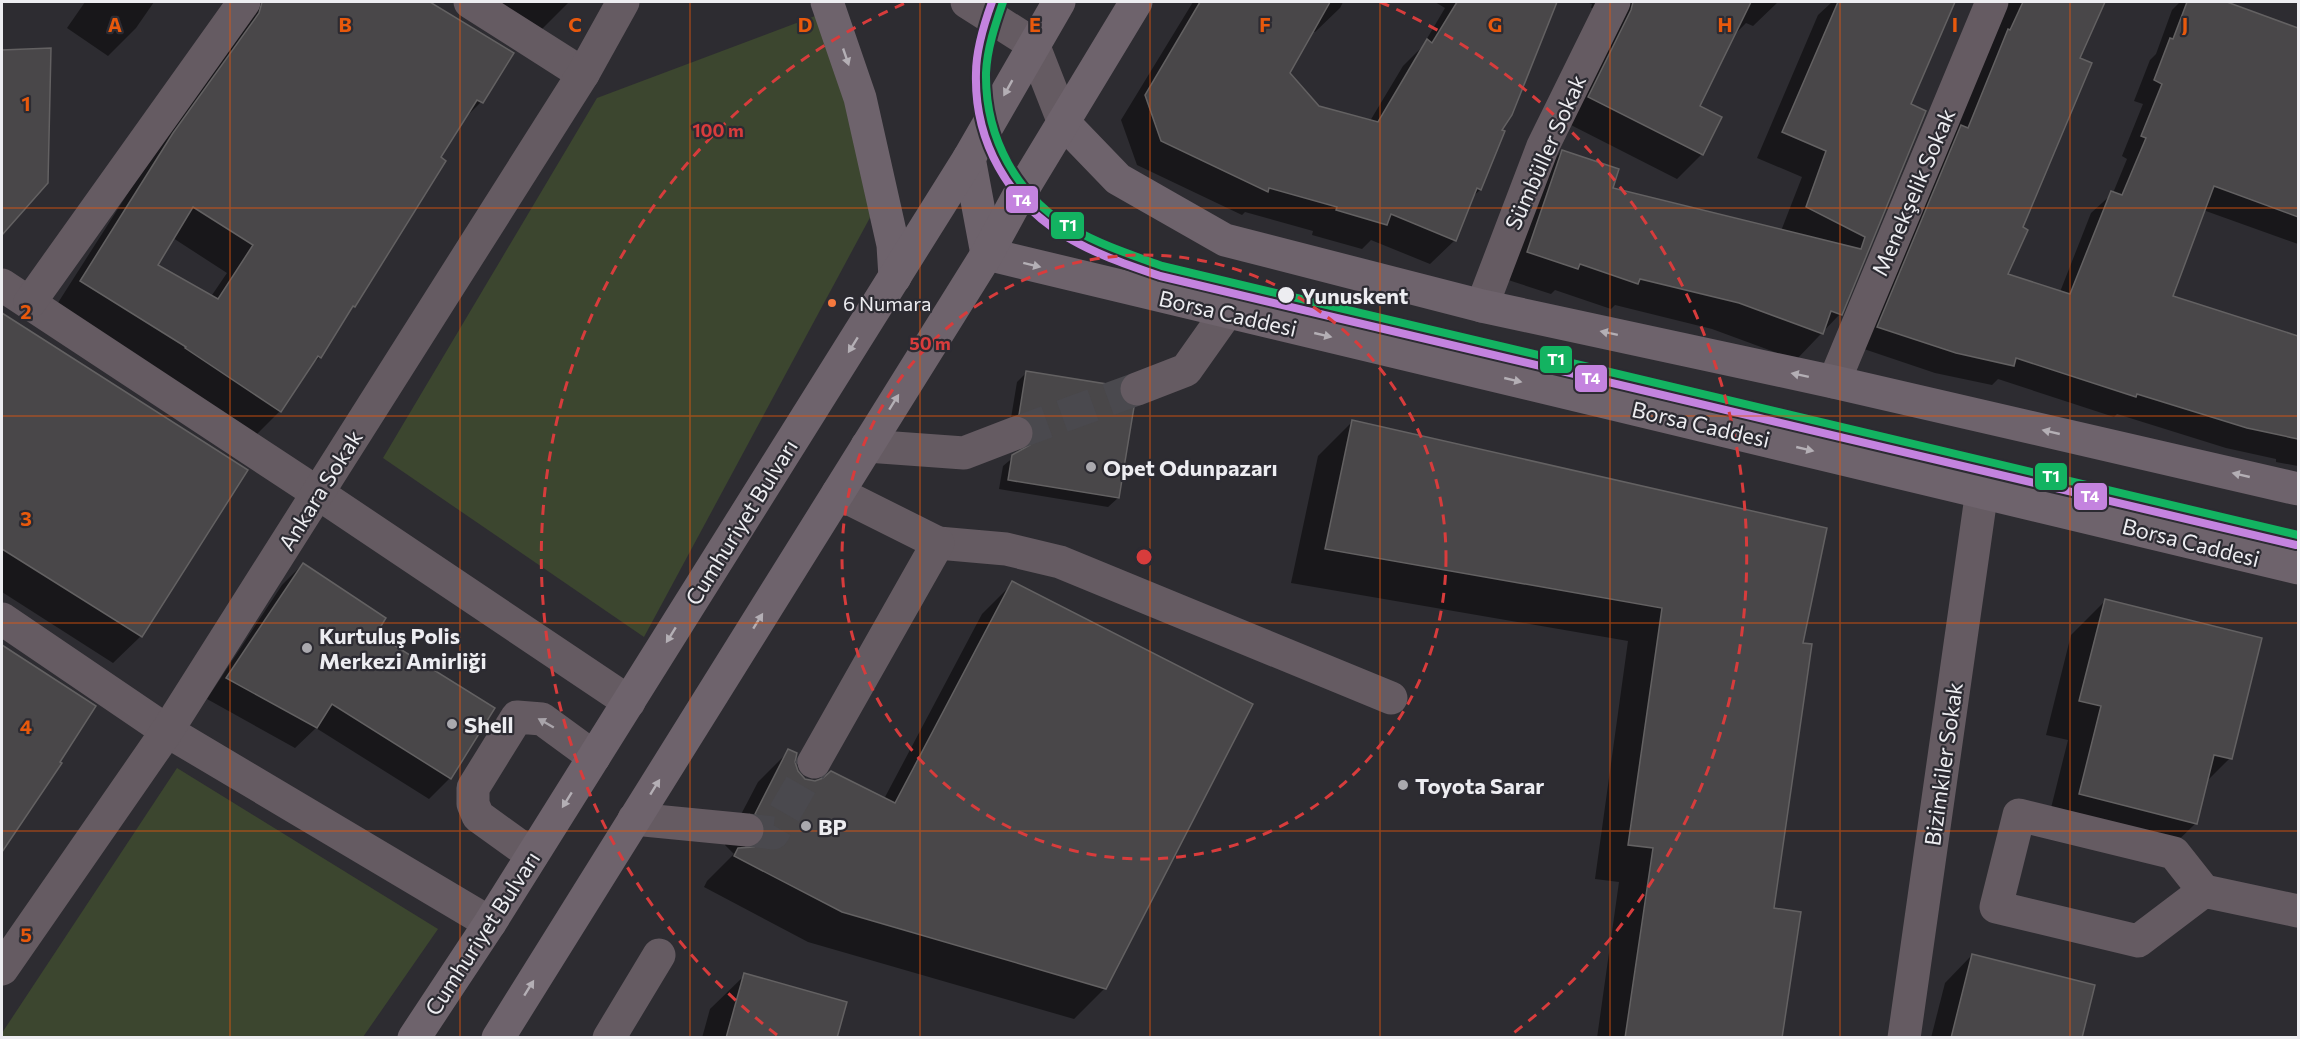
<svg xmlns="http://www.w3.org/2000/svg" width="2300" height="1039" font-family="Commissioner,sans-serif">
<rect width="100%" height="100%" fill="#2d2c31"/>
<g fill="#3c462f">
<polygon points="815,16 880,199 644,637 383,458 597,98"/>
<polygon points="177,768 438,929 363,1037 2,1037 2,1033"/>
</g>
<g fill="#0007" fill-rule="evenodd">
<polygon points="85,2 154,2 136,28 108,56 67,28"/>
<path d="M250,2H427L512,54L481,102L461,122L354,306L348,312L320,357L308,368L280,411L253,438L54,309ZM173,238L227,273L210,298L156,265Z"/>
<polygon points="499,2 569,2 542,29"/>
<polygon points="1193,2 1343,2 1340,8 1315,32 1312,31 1288,73 1318,107 1370,121 1403,66 1422,47 1445,8 1435,2 1556,2 1510,114 1500,131 1503,132 1480,190 1471,198 1455,240 1430,264 1371,240 1362,249 1312,235 1313,231 1245,212 1242,215 1137,165 1121,120"/>
<polygon points="1586,2 1778,2 1753,26 1746,23 1736,33 1735,32 1698,107 1702,154 1677,179 1565,122 1598,9 1591,8 1592,4"/>
<polygon points="1832,2 1953,2 1909,105 1840,314 1796,360 1712,329 1615,305 1611,309 1555,290 1551,294 1502,278 1537,177 1562,151 1611,189 1781,231 1802,177 1757,158 1818,15"/>
<polygon points="2007,2 2098,2 2006,275 2060,292 2091,213 2113,193 2127,159 2122,156 2143,104 2134,101 2150,60 2156,54 2172,10 2180,2 2223,2 2298,30 2298,244 2203,210 2171,297 2266,330 2298,338 2298,466 2276,462 2276,459 2226,448 2117,414 2114,417 1998,379 1992,385 1935,373 1858,347"/>
<polygon points="49,50 20,212 2,230 2,51"/>
<polygon points="2,314 246,471 141,636 113,663 2,592"/>
<polygon points="1027,372 1118,498 1108,507 999,489 1003,466 1026,447 1024,435 1010,424 1017,382"/>
<polygon points="1352,422 1801,644 1773,909 1781,1038 1597,1038 1619,882 1595,879 1628,641 1291,583 1318,456"/>
<polygon points="303,564 374,634 450,778 429,799 316,728 295,748 207,699 282,585"/>
<polygon points="1013,583 1105,988 1074,1019 808,942 704,887 707,881 734,854 725,845 758,782 789,751 796,772 805,780 815,782 824,780 884,799 982,614"/>
<polygon points="2105,601 2230,758 2205,783 2196,823 2161,857 2046,828 2068,740 2046,735 2071,635"/>
<polygon points="2,647 94,706 58,763 60,764 2,852"/>
<polygon points="1972,955 2081,1038 1931,1038 1945,983"/>
<polygon points="745,975 835,1038 702,1038 710,1009"/>
</g>
<g fill="#494749" stroke="#636162" stroke-width="1.5" fill-rule="evenodd">
<path d="M262,2H430L514,53L483,103L477,100L441,157L446,161L355,307L353,306L321,358L318,356L281,412L185,348L186,347L80,281L173,133L259,13ZM193,207L253,245L218,299L158,265Z"/>
<polygon points="1200,2 1330,2 1290,73 1319,106 1378,122 1427,39 1432,43 1457,2 1557,2 1512,115 1502,130 1505,131 1481,190 1477,188 1456,241 1391,214 1387,225 1336,210 1337,207 1269,188 1268,192 1161,141 1145,95"/>
<polygon points="1633,2 1751,2 1700,106 1722,117 1703,155 1588,97 1631,10"/>
<polygon points="1838,2 1955,2 1911,104 1926,111 1842,315 1831,311 1823,334 1739,303 1640,279 1638,284 1580,264 1578,269 1527,252 1562,150 1619,169 1613,188 1861,249 1865,237 1806,207 1826,151 1782,132"/>
<polygon points="2023,2 2105,2 2080,58 2092,63 2023,227 2028,230 2008,274 2070,294 2111,191 2122,195 2146,138 2141,136 2162,84 2154,80 2170,38 2173,39 2187,2 2227,2 2298,28 2298,217 2214,186 2173,296 2298,336 2298,439 2247,428 2137,394 2136,397 2016,358 2014,366 1956,353 1877,327 1961,125 1968,128 2008,29 2010,30"/>
<polygon points="51,48 48,183 2,235 2,50"/>
<polygon points="2,313 248,470 142,637 2,549"/>
<polygon points="1026,371 1119,386 1120,396 1126,404 1134,407 1119,498 1008,480 1012,455 1030,445 1034,436 1033,426 1027,418 1019,415"/>
<polygon points="1352,420 1827,528 1803,643 1812,644 1774,908 1801,912 1782,1038 1625,1038 1653,848 1628,845 1662,608 1325,549"/>
<polygon points="303,563 386,618 376,634 495,708 451,779 332,704 317,728 226,678"/>
<polygon points="1012,581 1253,704 1106,989 842,912 734,856 738,848 754,847 763,840 766,831 764,823 755,814 788,749 797,753 795,762 798,771 805,779 815,781 823,778 831,771 895,803"/>
<polygon points="2105,599 2262,638 2232,759 2214,755 2197,824 2079,794 2101,706 2079,701"/>
<polygon points="2,645 96,706 60,762 62,763 2,852"/>
<polygon points="1972,954 2095,985 2082,1038 1951,1038"/>
<polygon points="744,973 847,1002 837,1038 726,1038"/>
</g>
<g fill="none" stroke-linecap="round" stroke-linejoin="round">
<g stroke="#4a494e" stroke-width="33" stroke-dasharray="33 16" stroke-linecap="butt">
<polyline points="1016,433 1137,389"/>
<polyline points="747,830 773,833 814,762"/>
</g>
<g stroke="#655b62" stroke-width="33">
<polyline points="470,2 583,74"/>
<polyline points="967,2 1033,44 1064,123"/>
<polyline points="2,285 319,494 629,702"/>
<polyline points="30,302 244,2"/>
<polyline points="1482,306 1543,146 1614,2"/>
<polyline points="1834,382 1992,2"/>
<polyline points="1137,389 1186,370 1227,312"/>
<polyline points="867,446 964,453 1016,433"/>
<polyline points="938,543 1006,549 1060,562 1391,698"/>
<polyline points="2,619 167,731 490,923"/>
<polyline points="814,762 938,543 838,493"/>
<polyline points="634,819 747,830"/>
<polyline points="532,855 478,816 473,804 473,788 517,717 542,719 594,757"/>
<polyline points="2204,891 2138,941 1996,907 2019,815 2174,853 2204,891 2298,911"/>
<polyline points="2,969 167,731 583,74 623,2"/>
<polyline points="609,1038 659,955"/>
<polyline points="1904,1038 1982,490"/>
</g>
<g stroke="#6e636c" stroke-width="33">
<polyline points="827,2 860,98 893,245 895,277"/>
<polyline points="1064,123 1118,179 1225,240 1482,306 1834,382 2298,489"/>
<path d="M969,158L987,254C1424,362 1862,461 2298,568"/>
<polyline points="414,1038 490,923 969,158 1059,2"/>
<polyline points="498,1038 987,254 1018,197 1136,2"/>
</g>
<defs>
<path id="tram-1" d="M1003,2C995,25 987,49 986,73C985,138 1017,197 1073,229C1101,245 1132,255 1162,266L2298,535"/>
<path id="tram-2" d="M992,2C984,24 976,49 976,73C974,141 1008,202 1067,237C1095,254 1128,265 1160,276L2296,545"/>
</defs>
<use href="#tram-1" stroke="#2c2b32" stroke-width="12"/>
<use href="#tram-2" stroke="#2c2b32" stroke-width="12"/>
<use href="#tram-1" stroke="#13b361" stroke-width="8"/>
<use href="#tram-2" stroke="#c483df" stroke-width="8"/>
</g>
<defs><path id="oneway-solid" d="M-6-.8H1V-3.2L6.5 0L1 3.2V.8H-6Z" transform="scale(1.5)"/></defs>
<g fill="#b4afb5">
<use href="#oneway-solid" transform="translate(846 57) rotate(71)"/>
<use href="#oneway-solid" transform="translate(1008 88) rotate(119)"/>
<use href="#oneway-solid" transform="translate(1032 265) rotate(14)"/>
<use href="#oneway-solid" transform="translate(1609 333) rotate(-168)"/>
<use href="#oneway-solid" transform="translate(1323 335) rotate(13)"/>
<use href="#oneway-solid" transform="translate(853 345) rotate(122)"/>
<use href="#oneway-solid" transform="translate(1800 375) rotate(-168)"/>
<use href="#oneway-solid" transform="translate(1513 380) rotate(13)"/>
<use href="#oneway-solid" transform="translate(894 402) rotate(-58)"/>
<use href="#oneway-solid" transform="translate(2051 432) rotate(-167)"/>
<use href="#oneway-solid" transform="translate(1805 449) rotate(13)"/>
<use href="#oneway-solid" transform="translate(2241 475) rotate(-167)"/>
<use href="#oneway-solid" transform="translate(758 621) rotate(-58)"/>
<use href="#oneway-solid" transform="translate(671 635) rotate(122)"/>
<use href="#oneway-solid" transform="translate(655 787) rotate(-58)"/>
<use href="#oneway-solid" transform="translate(567 800) rotate(122)"/>
<use href="#oneway-solid" transform="translate(529 988) rotate(-58)"/>
</g>
<use fill="#a9a4aa" href="#oneway-solid" transform="translate(546 723) rotate(-150)"/>
<path fill="none" stroke="#e8590c" stroke-width="1.5" stroke-opacity="0.55" d="M230,2V1038M460,2V1038M690,2V1038M920,2V1038M1150,2V1038M1380,2V1038M1610,2V1038M1840,2V1038M2070,2V1038M2,208H2298M2,416H2298M2,623H2298M2,831H2298"/>
<g fill="none" stroke="#d83c3c" stroke-width="3" stroke-dasharray="10 8">
<circle cx="1144" cy="557" r="302"/>
<path d="M777 1035A603 603 0 0 1 908 2M1380 2A603 603 0 0 1 1511 1035"/>
</g>
<circle fill="#ededf1" stroke="#2c2b32" stroke-width="2" cx="1286" cy="295" r="9"/>
<circle fill="#f6793e" stroke="#2c2b32" stroke-width="2" cx="832" cy="303" r="5"/>
<g fill="#aaa9ae" stroke="#2c2b32" stroke-width="2">
<circle cx="1091" cy="467" r="6"/>
<circle cx="307" cy="648" r="6"/>
<circle cx="452" cy="724" r="6"/>
<circle cx="1403" cy="785" r="6"/>
<circle cx="806" cy="826" r="6"/>
</g>
<g text-anchor="middle" dominant-baseline="central" stroke-width="4.5" stroke-linejoin="round" paint-order="stroke">
<g font-size="20" fill="#ededf1" stroke="#2c2b32" text-anchor="start">
<text x="843" y="303">6 Numara</text>
</g>
<g font-size="22" fill="#ededf1" stroke="#2c2b32">
<text transform="translate(1545 152) rotate(-66)">Sümbüller Sokak</text>
<text transform="translate(1913 192) rotate(-67)">Menekşelik Sokak</text>
<text transform="translate(1228 313) rotate(13)">Borsa Caddesi</text>
<text transform="translate(1701 424) rotate(13)">Borsa Caddesi</text>
<text transform="translate(320 490) rotate(-58)">Ankara Sokak</text>
<text transform="translate(741 522) rotate(-58)">Cumhuriyet Bulvarı</text>
<text transform="translate(2191 542) rotate(14)">Borsa Caddesi</text>
<text transform="translate(1943 764) rotate(-82)">Bizimkiler Sokak</text>
<text transform="translate(482 933) rotate(-57)">Cumhuriyet Bulvarı</text>
</g>
<g font-size="22" font-weight="bold" fill="#ededf1" stroke="#2c2b32" text-anchor="start">
<text x="1301" y="295">Yunuskent</text>
</g>
<g font-size="22" font-weight="bold" fill="#ededf1" stroke="#2c2b32" text-anchor="start">
<text x="1103" y="467">Opet Odunpazarı</text>
<text x="319" y="635">Kurtuluş Polis<tspan x="319" dy="25">Merkezi Amirliği</tspan></text>
<text x="464" y="724">Shell</text>
<text x="1415" y="785">Toyota Sarar</text>
<text x="818" y="826">BP</text>
</g>
</g>
<g font-size="20" text-anchor="middle" font-weight="bold" fill="#e8590c" stroke="#2c2b32" stroke-width="4.5" stroke-linejoin="round" paint-order="stroke">
<text x="115" y="32">A</text>
<text x="345" y="32">B</text>
<text x="575" y="32">C</text>
<text x="805" y="32">D</text>
<text x="1035" y="32">E</text>
<text x="1265" y="32">F</text>
<text x="1495" y="32">G</text>
<text x="1725" y="32">H</text>
<text x="1955" y="32">I</text>
<text x="2185" y="32">J</text>
<text x="26" y="111">1</text>
<text x="26" y="319">2</text>
<text x="26" y="526">3</text>
<text x="26" y="734">4</text>
<text x="26" y="942">5</text>
</g>
<circle cx="1144" cy="557" r="9" fill="#d83c3c" stroke="#2c2b32" stroke-width="3"/>
<g font-size="18" text-anchor="middle" font-weight="bold" fill="#d83c3c" stroke="#2c2b32" stroke-width="4.5" stroke-linejoin="round" paint-order="stroke">
<text x="718" y="137">100 m</text>
<text x="930" y="350">50 m</text>
</g>
<g stroke="#2c2b32" stroke-width="2">
<rect x="1005" y="185" width="34" height="29" rx="6" fill="#c483df"/>
<rect x="1050" y="211" width="35" height="29" rx="6" fill="#13b361"/>
<rect x="1539" y="345" width="34" height="29" rx="6" fill="#13b361"/>
<rect x="1574" y="364" width="34" height="29" rx="6" fill="#c483df"/>
<rect x="2034" y="462" width="34" height="29" rx="6" fill="#13b361"/>
<rect x="2073" y="482" width="35" height="29" rx="6" fill="#c483df"/>
</g>
<g font-size="16" text-anchor="middle" font-weight="bold" fill="#fff">
<text x="1022" y="206">T4</text>
<text x="1068" y="231">T1</text>
<text x="1556" y="365">T1</text>
<text x="1591" y="384">T4</text>
<text x="2051" y="482">T1</text>
<text x="2090" y="502">T4</text>
</g>
<rect width="2300" height="1039" fill="none" stroke="#ededf1" stroke-width="6"/>
</svg>
